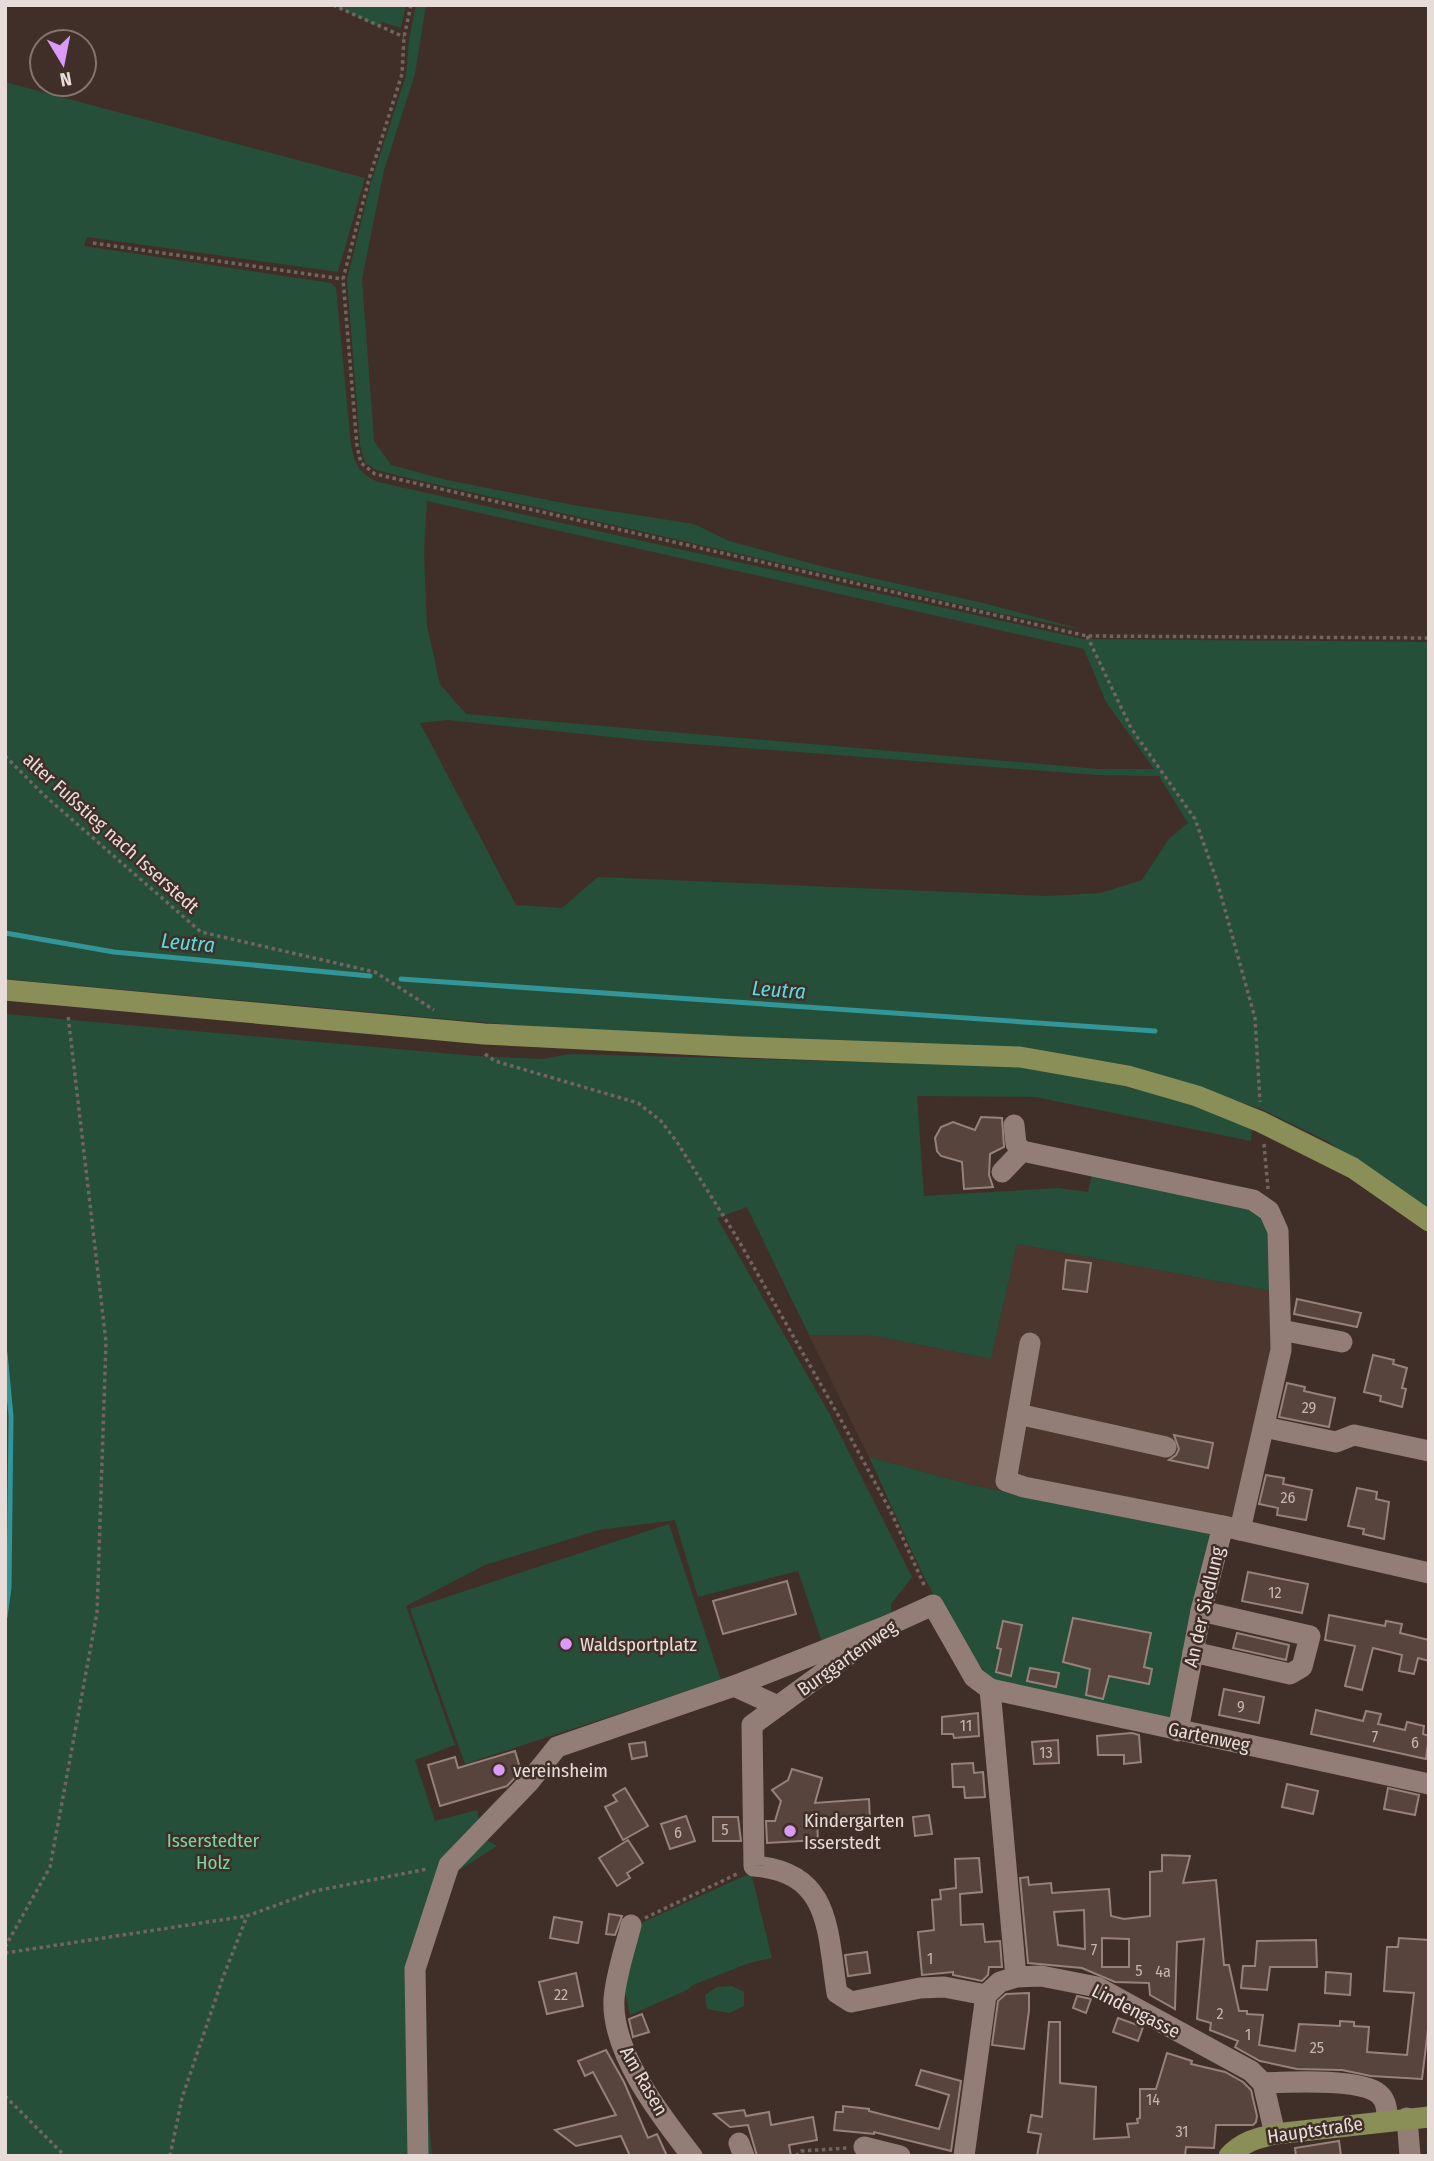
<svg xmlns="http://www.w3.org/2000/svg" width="1434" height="2161" font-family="'Fira Sans Condensed',sans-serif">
<rect width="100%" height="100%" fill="#402f29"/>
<polygon fill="#4d362d" points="1017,1244 1276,1292 1276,1351 1234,1522 1214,1534 972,1485 869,1457 809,1335 875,1336 991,1359"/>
<g fill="#254f39" fill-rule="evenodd">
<polygon points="333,5 406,5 401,28 382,22 380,27"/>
<polygon points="416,5 426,5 415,74 384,170 362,279 374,441 391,465 447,480 573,505 694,524 729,541 828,568 983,603 1084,630 1002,614 400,476 377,470 365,463 360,445 347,279 372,179 406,76 409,41"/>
<path d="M5,82L365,178L338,272L87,237L84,246L331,283L336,288L351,445C355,465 359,473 378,482L1083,639L1429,642V1210L1327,1141L1261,1109L1127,1065L1021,1049L556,1029L5,979ZM427,501L1084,649L1106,702L1154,769H1099L466,714L440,684L427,626L424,552ZM447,720L640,740L1097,775L1159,776L1188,823L1169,839L1142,880L1101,893L1047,896L598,877L562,908L516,905L420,723Z"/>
<polygon points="5,1014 476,1056 544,1059 569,1054 1018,1066 1124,1086 1194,1105 1252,1129 1251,1141 1035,1097 917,1096 924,1196 1059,1188 1088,1192 1093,1170 1265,1213 1276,1292 1017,1244 991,1359 875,1336 809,1335 747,1207 717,1218 829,1413 912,1577 891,1604 891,1614 822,1642 798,1571 698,1597 675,1520 599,1530 485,1565 406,1606 455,1745 415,1760 435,1821 477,1810 483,1838 497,1846 458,1871 425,1968 429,2119 432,2156 5,2156"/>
<path d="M869,1457L972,1485L1214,1534L1174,1721L995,1682C938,1625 904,1530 869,1457Z"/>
<polygon points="669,1524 721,1680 465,1764 410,1609"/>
<polygon points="751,1873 772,1958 749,1963 693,1985 687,1990 630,2015 624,1987 639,1924"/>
<polygon points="732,1986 744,1992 744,2006 729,2013 707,2009 705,1995 717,1987"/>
</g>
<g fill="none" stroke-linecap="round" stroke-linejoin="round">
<g stroke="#329598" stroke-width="5">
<polyline points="5,933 114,952 370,976"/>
<polyline points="401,979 1155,1031"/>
<polyline points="5,1353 11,1416 9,1588 5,1617"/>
</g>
</g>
<g fill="#56443d" stroke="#96827a" stroke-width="2" fill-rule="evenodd">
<polygon points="981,1117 1002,1118 1004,1147 990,1154 989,1175 993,1187 964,1189 962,1162 941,1156 937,1151 935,1138 941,1127 953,1122 975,1130"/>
<polygon points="1066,1260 1091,1263 1087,1292 1063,1289"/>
<polygon points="1297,1299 1361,1313 1357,1327 1294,1314"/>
<polygon points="1373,1355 1394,1360 1393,1364 1407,1368 1402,1388 1406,1389 1402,1407 1380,1401 1381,1396 1364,1392"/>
<polygon points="1287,1383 1305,1387 1304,1391 1335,1398 1329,1427 1279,1417"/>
<polygon points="1174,1435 1213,1443 1208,1468 1169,1460 1176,1455 1179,1449"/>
<polygon points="1266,1475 1284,1478 1283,1484 1312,1490 1306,1520 1277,1515 1278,1508 1259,1504"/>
<polygon points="1357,1488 1377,1492 1376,1499 1389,1502 1384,1539 1363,1534 1364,1529 1348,1526"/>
<polygon points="1248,1572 1308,1584 1302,1613 1242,1601"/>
<polygon points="787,1581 796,1614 723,1634 713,1601"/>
<polygon points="1329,1615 1385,1626 1386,1621 1402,1624 1400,1633 1429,1640 1429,1661 1418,1658 1414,1674 1399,1671 1402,1655 1373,1648 1362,1690 1345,1686 1355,1646 1325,1640"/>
<polygon points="1073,1618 1151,1633 1144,1667 1152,1669 1149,1684 1109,1676 1103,1699 1086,1695 1090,1669 1063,1662"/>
<polygon points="1003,1621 1022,1625 1011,1676 996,1672 1001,1649 997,1648"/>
<polygon points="1237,1633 1289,1645 1286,1660 1233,1648"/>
<polygon points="1030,1668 1059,1673 1056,1687 1027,1681"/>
<polygon points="1224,1689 1264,1697 1259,1723 1219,1715"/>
<polygon points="1316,1710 1363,1721 1366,1711 1381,1714 1378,1724 1405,1730 1407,1722 1424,1726 1423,1734 1429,1736 1426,1759 1311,1734"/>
<polygon points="978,1713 979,1736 954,1738 953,1734 942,1734 942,1717"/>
<polygon points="1132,1733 1139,1735 1141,1762 1124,1764 1124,1755 1098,1755 1097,1736"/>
<polygon points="1058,1740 1059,1763 1034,1764 1032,1742"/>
<polygon points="645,1742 647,1756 632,1759 629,1744"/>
<polygon points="515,1751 521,1771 507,1786 440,1806 428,1765 455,1757 458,1768"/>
<polygon points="973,1763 974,1773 983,1772 985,1797 965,1798 964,1787 953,1787 952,1764"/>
<polygon points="792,1769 822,1778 815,1803 869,1799 870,1820 844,1822 843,1818 817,1821 818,1840 767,1843 766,1821 775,1821 781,1801 772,1790 788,1780"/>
<polygon points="1287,1784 1318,1791 1313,1814 1282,1807"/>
<polygon points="625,1788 648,1826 623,1840 605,1807 617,1801 613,1795"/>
<polygon points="1388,1788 1419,1795 1415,1815 1384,1809"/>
<polygon points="929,1815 932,1834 915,1836 913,1817"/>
<polygon points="686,1816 695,1841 670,1849 661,1824"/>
<polygon points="713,1817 738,1817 741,1841 713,1841"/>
<polygon points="628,1840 643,1863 627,1873 630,1878 617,1886 599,1858"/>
<path d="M1162,1855L1190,1856L1183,1883L1216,1880L1224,1965H1229L1239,2011H1247V2014L1263,2015L1259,2045L1295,2051L1299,2024L1340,2026V2021L1354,2022V2026L1369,2027L1367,2052L1407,2055L1414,1993L1384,1991L1387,1947H1398L1399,1938L1429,1940V2021L1422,2079L1371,2076L1342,2070L1297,2069L1260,2061L1235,2047L1238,2041L1210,2030L1211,2023L1197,2019L1204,1939L1177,1942L1175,2009L1150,1995L1149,1983L1115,1982L1082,1968L1028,1963L1020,1878L1028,1877L1029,1885L1051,1883L1052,1893L1109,1889L1111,1916L1124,1919L1150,1916V1872L1162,1871ZM1084,1910L1085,1949L1058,1945L1054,1912ZM1102,1938L1129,1939V1967H1102Z"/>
<polygon points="979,1858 982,1892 960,1894 961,1925 983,1924 985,1942 1000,1941 1002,1967 989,1967 988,1975 982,1981 953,1975 953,1972 922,1975 918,1932 934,1930 932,1900 941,1899 940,1890 956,1888 955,1859"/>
<polygon points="609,1914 622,1916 615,1935 606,1934"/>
<polygon points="554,1917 582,1922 578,1943 550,1938"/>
<polygon points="1316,1940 1317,1967 1270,1967 1267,1990 1241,1988 1243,1966 1255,1966 1257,1941"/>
<polygon points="867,1952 870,1973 848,1976 845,1955"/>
<polygon points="1326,1972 1351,1974 1350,1995 1325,1993"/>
<polygon points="576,1973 583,2006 547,2014 539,1982"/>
<polygon points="1029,1993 1029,2010 1024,2049 992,2045 998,2001 1006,1994"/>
<polygon points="1077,1996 1091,1999 1086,2013 1073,2008"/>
<polygon points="642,2014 649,2032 633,2037 629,2019"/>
<polygon points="1118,2018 1143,2027 1138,2041 1113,2032"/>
<polygon points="1049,2022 1060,2022 1060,2083 1096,2087 1094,2139 1129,2137 1127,2124 1138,2123 1137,2119 1140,2118 1140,2089 1156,2089 1167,2053 1192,2061 1191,2064 1225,2072 1243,2082 1251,2090 1257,2116 1256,2122 1253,2125 1216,2125 1214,2148 1186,2147 1185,2156 1037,2156 1041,2134 1028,2132 1031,2115 1042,2117"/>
<polygon points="606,2050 624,2082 648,2138 657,2134 667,2156 630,2156 621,2136 576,2146 555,2130 616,2115 593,2072 585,2076 578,2061"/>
<polygon points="921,2070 961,2081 951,2151 874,2132 874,2134 834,2130 836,2112 843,2112 843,2106 869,2109 869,2111 939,2129 949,2095 916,2085"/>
<polygon points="744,2110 746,2116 769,2112 771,2125 813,2117 817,2140 789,2145 791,2156 757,2156 748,2125 730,2127 714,2114"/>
<polygon points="1339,2141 1341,2156 1296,2156 1295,2148"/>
</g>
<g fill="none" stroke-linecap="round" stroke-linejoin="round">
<g stroke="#73645f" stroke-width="3.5" stroke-dasharray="3.5 3.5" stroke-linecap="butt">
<polyline points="333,5 404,37"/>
<polyline points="411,5 404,37 402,74 369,179 343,279 357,446 361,463 375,474 1087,636 1429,638"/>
<polyline points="93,243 343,279"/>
<polyline points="1087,636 1131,728 1195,819 1217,881 1255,1018 1260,1102"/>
<polyline points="5,756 45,796 201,932 375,972 434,1010"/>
<polyline points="485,1054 495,1061 638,1103 661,1121 677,1142 736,1236 841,1420 891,1512 925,1587"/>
<polyline points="1264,1144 1268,1189"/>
<polyline points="645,1918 739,1873"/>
<polyline points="5,1947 50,1867 97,1613 106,1342 68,1015"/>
<polyline points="5,1953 247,1916"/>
<polyline points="5,2096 65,2156"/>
<polyline points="170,2156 182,2098 222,1980 247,1916 315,1891 427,1869"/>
<polyline points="796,2156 801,2151 848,2148"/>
</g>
<g stroke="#927e77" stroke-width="21">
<polyline points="1014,1125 1016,1144 1022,1151"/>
<polyline points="1002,1172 1022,1151 1253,1200 1269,1211 1278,1231 1281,1350 1240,1530"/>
<polyline points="1281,1330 1342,1342"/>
<polyline points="1030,1343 1006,1481 1024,1487 1223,1526"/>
<polyline points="1018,1414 1166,1447"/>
<polyline points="1264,1427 1336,1442 1354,1435 1429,1451"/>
<polyline points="1193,1652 1290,1674 1302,1667 1310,1636 1201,1611"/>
<path d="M734,1686L778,1706L752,1725L754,1866C832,1872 827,1932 837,1993L851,2002L920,1988L944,1987L986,1995"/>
<polyline points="990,1689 1429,1784"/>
<polyline points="778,1706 889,1625 933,1605 974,1677 990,1689 1016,1977"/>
<polyline points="1178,1731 1201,1611 1223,1526 1429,1573"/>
<path d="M631,1925C625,1949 616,1974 614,1999C611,2052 660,2115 692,2156"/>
<path d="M1263,2083C1288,2082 1361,2078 1379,2094C1387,2101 1387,2111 1387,2120"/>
<polyline points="1407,2118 1410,2156"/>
<polyline points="739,2143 744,2156"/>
<polyline points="864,2147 900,2156"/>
<polyline points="418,2156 415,1969 449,1865 529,1782 557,1747 734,1686 889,1625"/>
<polyline points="964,2156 986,1995 1000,1982 1016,1977 1041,1976 1097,1987 1251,2071 1263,2083 1275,2134"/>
</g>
<g stroke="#8a8f58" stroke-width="21">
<polyline points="5,990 484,1034 742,1047 1020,1057 1128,1076 1197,1096 1261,1122 1353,1168 1429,1221"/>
<path d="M1229,2156C1242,2142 1257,2138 1275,2134L1429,2117"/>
</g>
</g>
<g fill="#da9af6" stroke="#402f29" stroke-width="2.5">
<circle cx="566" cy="1644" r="7"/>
<circle cx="499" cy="1770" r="7"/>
<circle cx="790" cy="1831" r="7"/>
</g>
<g text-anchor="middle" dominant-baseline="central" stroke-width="5" stroke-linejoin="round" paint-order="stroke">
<g font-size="16" fill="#c4b6b1">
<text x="1309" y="1407">29</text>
<text x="1288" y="1497">26</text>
<text x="1275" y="1592">12</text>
<text x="1241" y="1706">9</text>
<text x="966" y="1725">11</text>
<text x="1375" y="1736">7</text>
<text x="1415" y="1742">6</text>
<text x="1046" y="1752">13</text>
<text x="725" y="1829">5</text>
<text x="678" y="1832">6</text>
<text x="1094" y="1949">7</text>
<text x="930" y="1958">1</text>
<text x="1139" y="1970">5</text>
<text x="1163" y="1971">4a</text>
<text x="561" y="1994">22</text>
<text x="1220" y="2013">2</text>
<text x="1248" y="2034">1</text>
<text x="1317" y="2047">25</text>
<text x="1153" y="2099">14</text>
<text x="1182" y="2131">31</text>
</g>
<g font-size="19" fill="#e8dcd8" stroke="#402f29">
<text transform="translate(111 833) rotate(42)">alter Fußstieg nach Isserstedt</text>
<text transform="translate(1204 1607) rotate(-77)">An der Siedlung</text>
<text transform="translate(847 1658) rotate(-35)">Burggartenweg</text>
<text transform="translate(1209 1737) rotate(12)">Gartenweg</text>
<text transform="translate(1136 2011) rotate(27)">Lindengasse</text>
<text transform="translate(644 2081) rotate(60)">Am Rasen</text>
<text transform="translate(1315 2130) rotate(-8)">Hauptstraße</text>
</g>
<g font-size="19" fill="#e8dcd8" stroke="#402f29" text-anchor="start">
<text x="580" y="1644">Waldsportplatz</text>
<text x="513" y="1770">vereinsheim</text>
<text x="804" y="1820">Kindergarten<tspan x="804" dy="22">Isserstedt</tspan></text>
</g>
<g font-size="19" fill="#76d7a2" stroke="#402f29">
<text x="213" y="1840">Isserstedter<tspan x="213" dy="22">Holz</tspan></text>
</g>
<g font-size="21" font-style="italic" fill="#51e0e3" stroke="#402f29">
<text transform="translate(188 943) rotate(5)">Leutra</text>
<text transform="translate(779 990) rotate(4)">Leutra</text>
</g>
</g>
<rect width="1434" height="2161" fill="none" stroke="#e8dcd8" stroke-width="14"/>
<g transform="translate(63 63) rotate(170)"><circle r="33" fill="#402f29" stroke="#83746f" stroke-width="2"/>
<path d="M0-5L12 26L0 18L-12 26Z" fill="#da9af6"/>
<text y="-10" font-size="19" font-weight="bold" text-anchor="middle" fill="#e8dcd8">N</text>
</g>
</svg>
